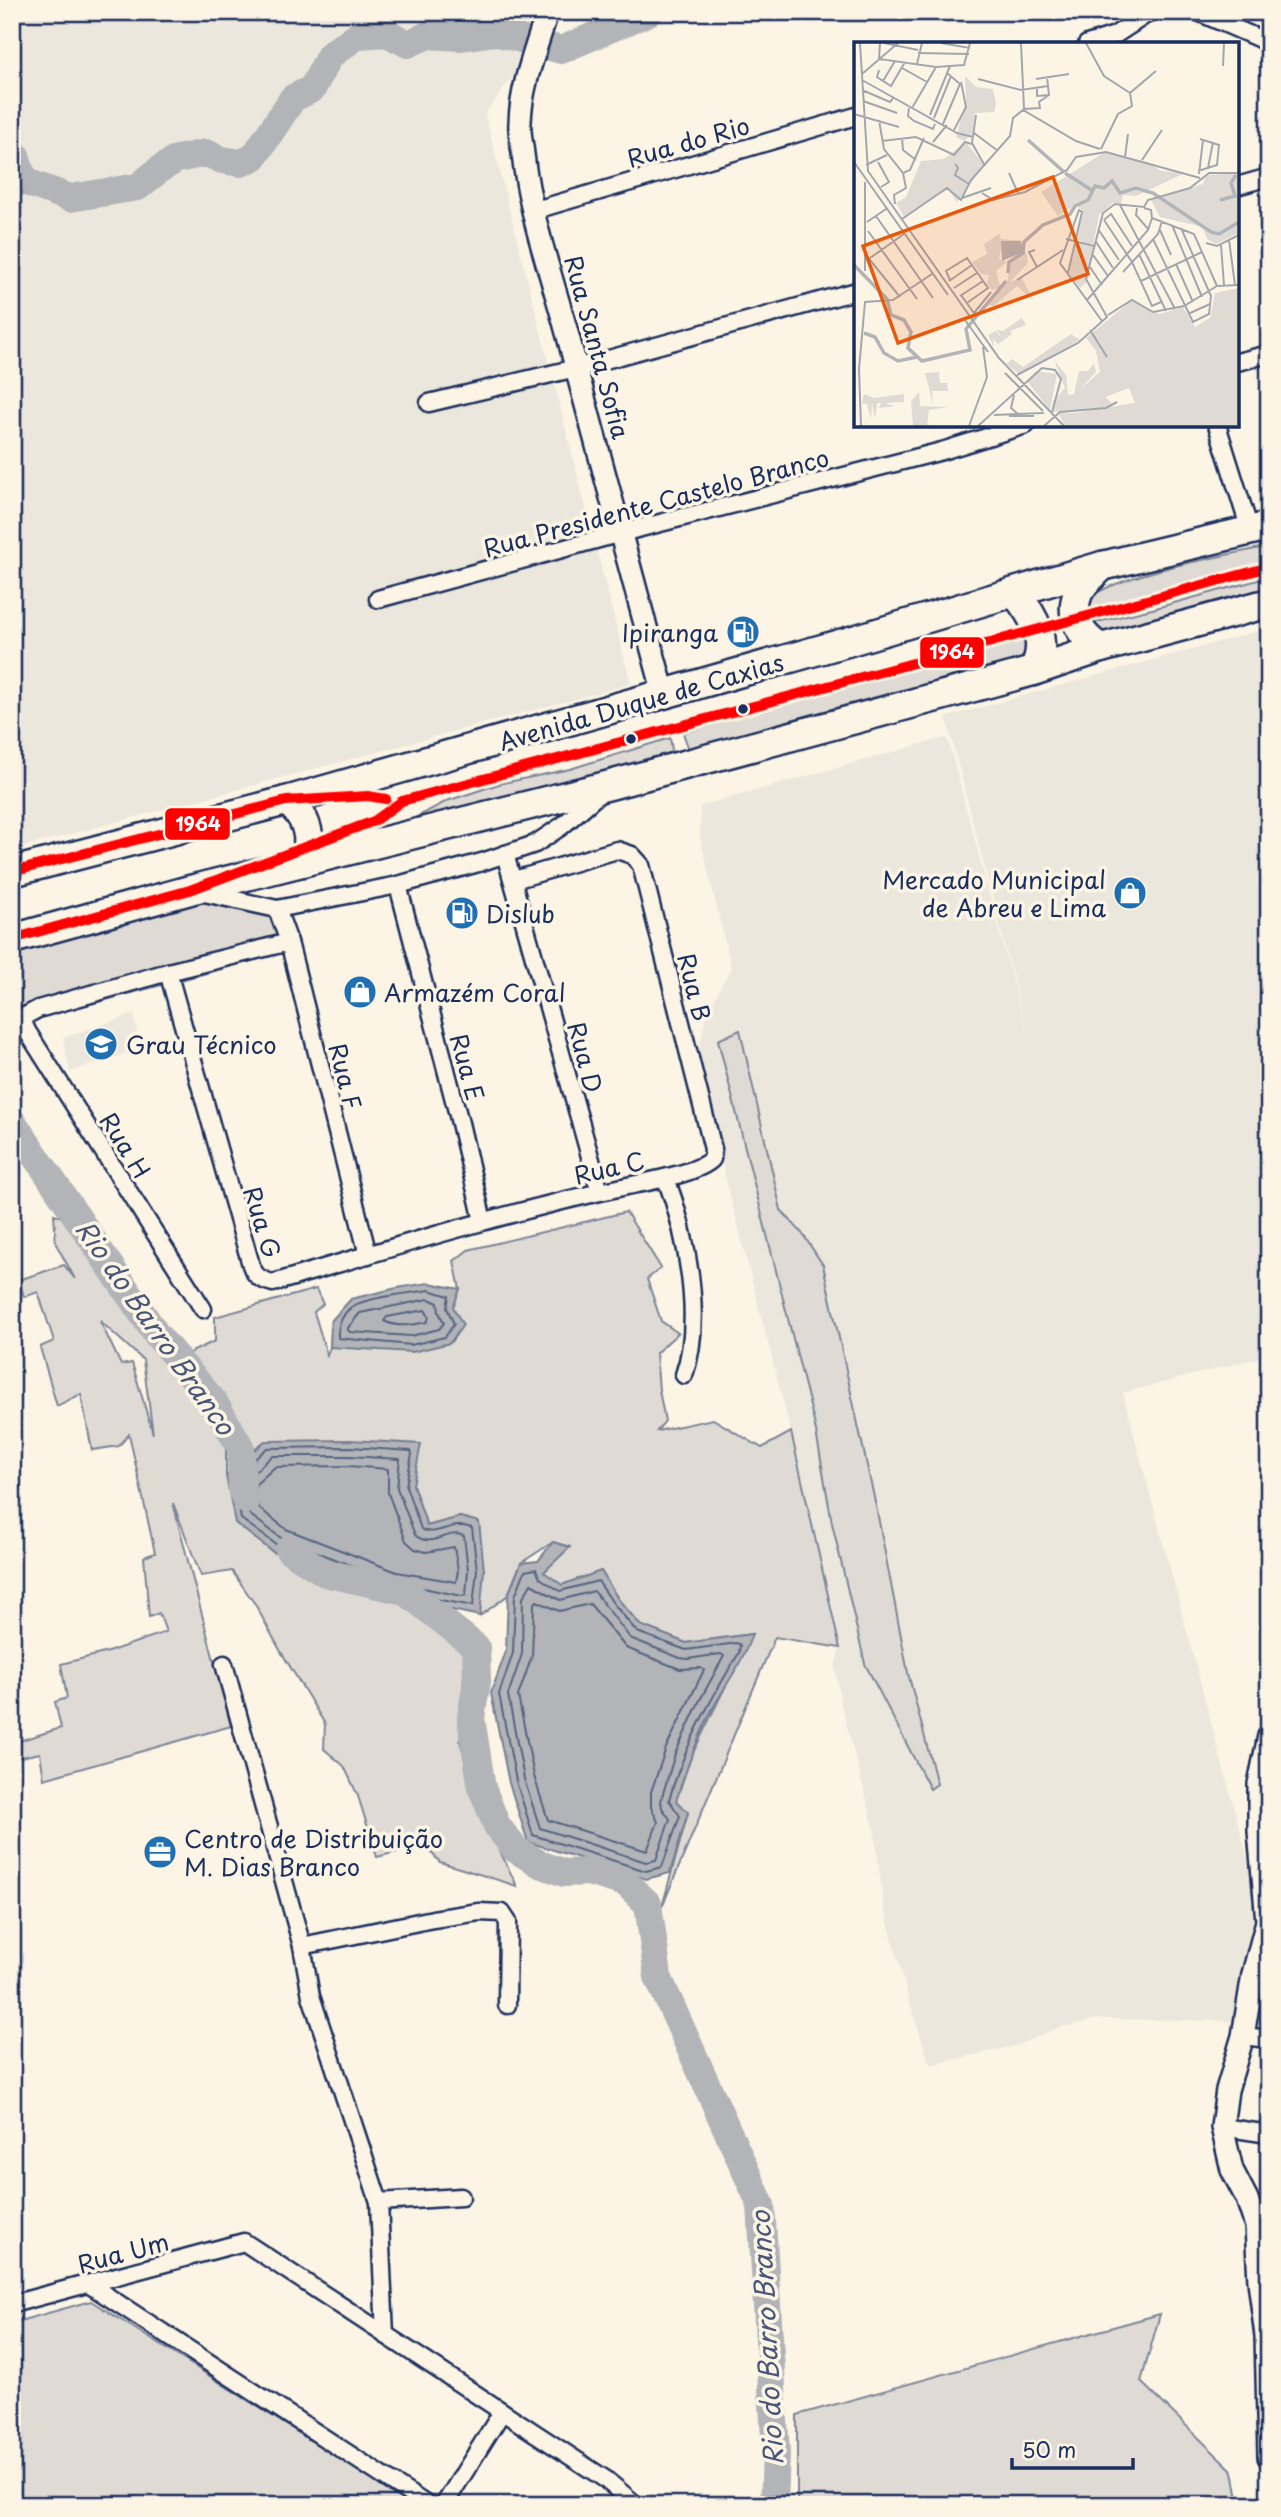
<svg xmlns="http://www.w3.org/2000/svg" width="1281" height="2517" font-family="'Playpen Sans',sans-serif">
<rect width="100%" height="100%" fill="#fcf5e5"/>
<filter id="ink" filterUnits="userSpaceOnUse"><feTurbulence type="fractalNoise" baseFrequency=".0143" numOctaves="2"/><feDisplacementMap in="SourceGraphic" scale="14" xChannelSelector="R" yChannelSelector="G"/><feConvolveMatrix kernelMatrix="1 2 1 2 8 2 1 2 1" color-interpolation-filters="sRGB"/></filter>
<g filter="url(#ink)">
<g fill="#ece7dc">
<polygon points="12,12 561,12 485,114 631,684 12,850"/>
<polygon points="1269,628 1269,1355 1123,1393 1262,1912 1233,2021 1097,2019 1058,2028 1015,2046 930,2065 907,1994 884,1907 874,1828 841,1704 835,1667 840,1648 791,1432 696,1063 706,1016 731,967 700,837 700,806 947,737 1029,1041 946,717"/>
<polygon points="134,1014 140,1049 70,1072 63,1038"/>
</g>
<g fill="#dfdbd4" stroke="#7d8599" stroke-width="2" fill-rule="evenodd">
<path d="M1269,546V560L1082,613V601C1130,570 1212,559 1269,546Z"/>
<polygon points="1269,577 1269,599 1102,644 1085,625 1152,609"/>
<polygon points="1031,636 1027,661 692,758 683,733 821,692"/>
<polygon points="670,738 674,762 377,838 447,801 499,784 570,769"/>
<polygon points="196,901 277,911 289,951 16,1024 12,1016 12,950"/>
<polygon points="740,1030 781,1210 802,1233 823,1265 877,1511 908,1673 937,1784 930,1789 865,1664 832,1523 815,1426 718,1040"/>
<polygon points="626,1212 661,1268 647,1279 661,1321 678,1333 656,1353 659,1390 665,1421 657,1431 713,1419 762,1448 791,1432 840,1648 775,1637 662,1907 688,1813 676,1801 690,1759 751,1634 686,1643 640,1625 618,1599 601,1571 562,1585 543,1572 569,1547 553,1542 521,1563 508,1595 480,1616 479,1522 460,1517 427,1526 413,1485 265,1441 241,1459 241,1448 185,1355 215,1341 215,1317 316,1289 323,1304 314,1312 327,1355 330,1347 354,1347 453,1307 460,1289 454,1261 468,1250"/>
<path d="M54,1214L72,1221L226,1444V1476L273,1552L413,1602L466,1640L460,1740L476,1802L517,1886L440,1862L424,1845L377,1857L358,1796L344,1766L324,1749L325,1724L280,1650L255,1604L232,1571L201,1576L173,1503L231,1726L44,1779L40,1753L12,1759V1743L61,1728L55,1702L67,1698L61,1664L108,1652L166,1632L159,1613L149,1617L144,1557L155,1553L129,1434L119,1446L92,1450L81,1394L57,1406L40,1347L54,1341L38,1292L24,1297L19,1280L64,1265L75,1279L56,1244ZM100,1321L143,1360L153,1434L132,1363L121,1365Z"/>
<polygon points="91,2301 413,2505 16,2505 12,2502 12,2323"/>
<polygon points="1160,2314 1141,2382 1233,2471 1239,2505 797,2505 797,2415"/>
</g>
<g fill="#b2b4b8" stroke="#767f94" stroke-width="2">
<polygon points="429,1283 460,1289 453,1307 463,1325 450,1343 412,1352 330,1347 331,1321 351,1299 397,1288"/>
<polygon points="350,1440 421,1444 413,1485 427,1526 460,1517 479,1522 484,1570 480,1616 390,1597 273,1552 235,1523 226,1476 265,1441"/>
<path d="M553,1542L570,1547L544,1572L562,1585L601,1571L618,1599L640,1625L686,1643L752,1634C743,1662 728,1681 714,1706C698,1736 686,1769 676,1801L688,1812L670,1873L646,1879L528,1842L509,1783L491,1693L506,1651L508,1595L521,1563L538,1561Z"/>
</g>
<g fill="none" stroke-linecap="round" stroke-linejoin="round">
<g stroke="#576482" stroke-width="2">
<path d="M429,1290L449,1296L447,1308L454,1324L445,1337L411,1345L338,1338C337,1326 343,1311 355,1305C369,1297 412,1293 429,1290Z"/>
<polygon points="429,1299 438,1303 439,1312 444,1323 439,1329 411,1336 350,1332 347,1329 360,1313"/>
<path d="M425,1310L429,1317L427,1322C413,1325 397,1328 384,1321L387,1317Z"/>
<path d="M350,1447L411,1451L412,1454L406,1486L421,1529C435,1538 452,1520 472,1528L477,1570L473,1606L391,1591L277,1545L241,1519L234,1478L267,1448Z"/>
<path d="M272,1456H349L400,1459L397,1488L415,1535C432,1550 448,1528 464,1536L468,1570L466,1595L462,1596L394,1582L281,1538L249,1514L243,1483Z"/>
<polygon points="349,1466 388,1469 388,1493 406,1541 415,1549 426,1552 454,1547 458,1570 456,1582 397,1572 286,1529 259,1508 255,1485 275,1467"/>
<path d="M536,1569L540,1578L560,1591L598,1581L613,1603L637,1632L686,1650L737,1643L740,1645L739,1653C710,1700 684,1747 669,1800L680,1816L662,1867L646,1871L533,1835L516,1781L499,1694L513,1653L515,1596L525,1571Z"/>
<polygon points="531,1584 560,1600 594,1591 630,1638 680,1658 688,1659 721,1654 724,1656 700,1700 675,1754 661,1800 662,1808 670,1819 656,1860 646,1862 540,1828 524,1779 508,1695 522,1654 523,1598"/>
<polygon points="537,1601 559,1611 590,1604 626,1648 680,1669 701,1668 704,1670 666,1748 651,1792 651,1807 658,1822 647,1851 548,1820 534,1776 518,1696 532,1656 534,1604"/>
</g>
<g stroke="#b2b4b8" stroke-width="28">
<polyline points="12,155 16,155 21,173 29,183 70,198 138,187 160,169 177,159 206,153 222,160 241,163 254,157 293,98 312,89 330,55 358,35 387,33 408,44 428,35 461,37 495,32 561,50 649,12"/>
<polyline points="12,1121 156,1334 214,1402 241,1448 242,1491 246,1500"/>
<polyline points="289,1550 325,1573 405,1591 476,1647 477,1681 471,1718 482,1788 497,1826 515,1849 540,1864 564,1873 588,1872 626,1883 648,1904 658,1977 761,2205 776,2454 774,2505"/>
</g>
<defs>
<g id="minor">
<polyline points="1198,12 1269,43"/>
<polyline points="1087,44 1115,35 1150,12"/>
<polyline points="1237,186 1269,177"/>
<polyline points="532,211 856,116"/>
<polyline points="1237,362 1269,354"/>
<polyline points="429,403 576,368 856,291"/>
<polyline points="1217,425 1250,530"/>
<polyline points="378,599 621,533 942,451 1026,425"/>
<polyline points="505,854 600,1192"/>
<polyline points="398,885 460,1123 483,1221"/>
<polyline points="200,892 277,909 398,885 482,862 535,844 562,826 600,793"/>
<polyline points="277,909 289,942 368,1255"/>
<path d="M168,972L251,1265C255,1277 261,1280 273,1283C391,1248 507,1212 627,1186C647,1182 699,1173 712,1159L713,1149L641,865L632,855L617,850L514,880"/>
<path d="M666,1178C686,1232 704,1318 684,1375"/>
<polyline points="203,1309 27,1031 24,1024 25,1016 38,1009 168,972 289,942"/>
<polyline points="224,1664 302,1946"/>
<polyline points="1243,2036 1269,2039"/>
<polyline points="1222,2127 1269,2134"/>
<polyline points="379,2202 461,2197"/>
<polyline points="90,2285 427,2505"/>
<polyline points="12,2304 244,2242 605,2479 636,2505"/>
<polyline points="385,2335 379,2202 311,1996 302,1946 433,1919 479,1912 502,1913 508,1922 507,2005"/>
<polyline points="444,2505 502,2412"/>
</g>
<g id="tertiary">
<path d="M547,12C537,47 521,85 520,122C519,132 522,144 523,154C531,227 560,297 576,368L664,694"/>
<polyline points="1269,1736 1259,1784 1259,1831 1267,1921 1253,1974 1243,2036 1227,2090 1222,2127 1232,2170 1247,2199 1256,2226 1259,2281 1266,2336 1269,2457"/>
</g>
<g id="trunk">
<path d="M1015,593C1034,616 1050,642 1033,671"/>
<path d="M1101,648C1080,637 1068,614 1079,591C1084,582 1095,574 1102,566"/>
<path d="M286,801C306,814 315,840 303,862"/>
<polyline points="12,872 286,801 847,642 1102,566 1269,526"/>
<polyline points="12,939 190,890 610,785 1033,671 1101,648 1269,603"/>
</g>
</defs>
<use href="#minor" stroke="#1b2f5e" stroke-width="21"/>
<use href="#tertiary" stroke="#1b2f5e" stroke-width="26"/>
<use href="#trunk" stroke="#1b2f5e" stroke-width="33"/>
<use href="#minor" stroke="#fcf5e5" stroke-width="16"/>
<use href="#tertiary" stroke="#fcf5e5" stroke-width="21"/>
<use href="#trunk" stroke="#fcf5e5" stroke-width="28"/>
<defs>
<g id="bus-1">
<polyline points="12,872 286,801 368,796 386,799"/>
<polyline points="12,939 190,890 374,821 402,801 1269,567"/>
</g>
</defs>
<use href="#bus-1" stroke="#fcf5e5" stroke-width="16"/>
<use href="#bus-1" stroke="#f00" stroke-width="10"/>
</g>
</g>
<defs>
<symbol id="fuel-disc" viewBox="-11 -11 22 22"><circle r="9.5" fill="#1f6fb2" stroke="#fcf5e5"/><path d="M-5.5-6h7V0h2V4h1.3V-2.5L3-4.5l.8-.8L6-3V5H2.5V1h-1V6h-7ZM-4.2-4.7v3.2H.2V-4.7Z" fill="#fff"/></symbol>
<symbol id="shop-disc" viewBox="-11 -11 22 22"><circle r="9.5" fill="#1f6fb2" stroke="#fcf5e5"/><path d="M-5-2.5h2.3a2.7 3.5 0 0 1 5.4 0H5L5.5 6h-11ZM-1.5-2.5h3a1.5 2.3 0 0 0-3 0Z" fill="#fff"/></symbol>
<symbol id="university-disc" viewBox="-11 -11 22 22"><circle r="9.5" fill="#1f6fb2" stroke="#fcf5e5"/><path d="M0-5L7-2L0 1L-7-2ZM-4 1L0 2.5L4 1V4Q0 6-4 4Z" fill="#fff"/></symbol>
<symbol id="office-disc" viewBox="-11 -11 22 22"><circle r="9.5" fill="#1f6fb2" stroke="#fcf5e5"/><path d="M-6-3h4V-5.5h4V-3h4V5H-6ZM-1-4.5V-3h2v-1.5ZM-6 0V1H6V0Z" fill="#fff"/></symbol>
</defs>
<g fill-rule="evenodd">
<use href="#fuel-disc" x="724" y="613" width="38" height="38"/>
<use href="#shop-disc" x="1111" y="874" width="38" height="38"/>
<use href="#fuel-disc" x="443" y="894" width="38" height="38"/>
<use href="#shop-disc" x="341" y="973" width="38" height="38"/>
<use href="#university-disc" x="82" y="1025" width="38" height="38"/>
<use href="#office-disc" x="141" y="1833" width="38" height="38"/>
</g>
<g fill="#1b2f5e" stroke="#fcf5e5" stroke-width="2.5">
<circle cx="743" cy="709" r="6"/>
<circle cx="631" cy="739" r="6"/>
</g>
<g text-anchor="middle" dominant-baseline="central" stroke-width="7" stroke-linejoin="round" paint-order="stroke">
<g font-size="24" fill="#1b2f5e" stroke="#fcf5e5">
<text transform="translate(688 141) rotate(-16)">Rua do Rio</text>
<text transform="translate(598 347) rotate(75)">Rua Santa Sofia</text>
<text transform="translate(656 502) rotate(-15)">Rua Presidente Castelo Branco</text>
<text transform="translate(641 701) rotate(-16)">Avenida Duque de Caxias</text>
<text transform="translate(695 987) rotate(76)">Rua B</text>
<text transform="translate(586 1057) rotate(75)">Rua D</text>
<text transform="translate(468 1067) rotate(75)">Rua E</text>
<text transform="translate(346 1076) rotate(76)">Rua F</text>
<text transform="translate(126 1145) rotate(58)">Rua H</text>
<text transform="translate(609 1167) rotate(-13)">Rua C</text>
<text transform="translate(263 1222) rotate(73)">Rua G</text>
<text transform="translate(123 2252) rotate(-15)">Rua Um</text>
</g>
<g font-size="24" fill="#1b2f5e" stroke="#fcf5e5" text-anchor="start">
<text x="718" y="632" text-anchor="end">Ipiranga</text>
<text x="1106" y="879" text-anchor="end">Mercado Municipal<tspan x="1106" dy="28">de Abreu e Lima</tspan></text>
<text x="486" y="913">Dislub</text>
<text x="384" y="992">Armazém Coral</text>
<text x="126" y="1044">Grau Técnico</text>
<text x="184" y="1838">Centro de Distribuição<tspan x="184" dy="28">M. Dias Branco</tspan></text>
</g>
<g font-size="26" font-style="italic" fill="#485779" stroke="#fcf5e5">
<text transform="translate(156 1327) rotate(55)">Rio do Barro Branco</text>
<text transform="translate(766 2338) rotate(-93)">Rio do Barro Branco</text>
</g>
</g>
<g transform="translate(854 42)">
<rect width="385" height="385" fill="#fcf5e5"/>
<path d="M111,34L122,45L139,47L142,62L140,70L121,71L118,92L110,99L102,95L112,58ZM112,100L130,123L106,157L103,160L94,147L50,175L42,161L52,155L67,119L90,117ZM251,110L294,120L307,129L331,131L282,154L269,153L267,161H259L245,173L239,204L222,197L229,169L222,163L204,174L187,150ZM385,131V191L362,202L353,197L349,185L306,175L297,158L349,142L352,133ZM145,192L147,197L170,199H149L145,217L153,220L142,229L146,244L154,238L155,221L172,210L174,221L156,240L168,236L179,258L163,244L140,264L134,263L145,246L138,248L133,242L135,233L127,232L118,220L133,212L130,202ZM222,200L239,205L233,240L226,246L215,231ZM385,246V384H211L204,371H222L238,368L199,370V359L211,346L200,318L212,333L214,353L220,352L225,329H234L240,321L242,330L226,347L246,330L242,309L232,296L277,259L306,272L329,265L341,285L356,276L361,251ZM275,346L281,361L255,365L258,361L251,355ZM168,276L172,283L156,289L158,292L144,302L139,297L140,305L134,293L142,289L148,296L143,288L149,289ZM217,292L226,298L165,332L153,322L158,317L169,325ZM182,329L203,332L196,368L173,339ZM85,330L86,341H93L94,349H78L79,362L71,331ZM65,350L66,364L94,365L75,368L73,383L82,384H59L57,359ZM10,352L20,356L50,352V360L31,361L41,364L25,366L27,361H23L21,377L18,361L17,377L13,362L8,361Z" fill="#dfdbd4" fill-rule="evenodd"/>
<path d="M147,199H167L169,210L148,219Z" fill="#b2b4b8"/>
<path fill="none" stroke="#b2b4b8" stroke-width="3.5" d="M174,98L209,129M211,131L239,149M366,158L381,154L377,141L382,133M0,223L33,257L37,273L50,278L57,290L54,306L68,319L116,308L112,287L152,239M154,231L155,220L169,211L170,200L189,183L216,172L221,164L234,158L241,144L250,146L258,139L266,151L282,146L299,151L357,190L365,192L385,180M10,291L21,295L30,311L44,319L63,315"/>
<path fill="none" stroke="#a2a6af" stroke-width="2" d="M6,1L14,129L145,316L210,384M26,1L25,17L82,25L110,23L116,1M30,1L64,8M87,1L116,6M167,1L170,67L186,66L185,60L195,53M232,1L250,34L276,51M64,11L115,12M63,22L68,1M369,24L370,1M48,26L73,40M25,28L23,35L37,44L51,20M8,32L44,1M124,37L167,48L194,44M182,37L215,32M8,38L103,91L119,95M29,39L41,19M183,45V54L195,53L193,35M8,48L36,60L40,55M9,59L43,71M55,66L54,74L60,79L79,87L81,82M58,66L82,25M0,72L45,85M76,73L96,24M122,73L118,101L131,124M80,76L97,34M25,78L30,107L49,131L56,128L70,96M89,82L106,42L93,31M100,88L112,65L107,40M120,91L144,109M48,96L49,108L62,118M28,99L62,95L100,113L111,100L118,102M79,100L93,83M247,107L264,72L278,64L276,51L302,29M271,115L274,92M288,118L308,88M0,120L94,253M24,120L35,140L27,145M101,122L104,126L101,133L115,142M12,123L33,113M354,126L359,100M344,129L363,123L365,103L346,97M155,131L164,151M345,132L349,98M128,151L139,158L171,150L213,128L222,115L252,110L346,136M108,156L137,146M41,162L40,153L52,146L49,131M266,163L321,267M283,166L282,173L294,187M290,166L297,168L298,176L340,192L363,244M22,174L79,256M48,177L93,146L107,158L117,138L156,94L159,76L169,68L222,99L246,107M250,178L278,220L298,264L307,260M250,178L257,172L278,204M13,180L32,167M318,183L348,255M244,187L265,218M306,188L317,213M14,189L63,257M212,197L240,204M299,197L339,280L355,272L357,254L327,186M375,198L381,243M242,200L259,226M352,201L363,204L385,193M367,203L370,243M181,208L175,210L183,225L209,208M285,212L312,269M12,213L46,255M239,213L254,234M16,216L50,192M322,222L339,260M236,225L248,243M11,229V140M269,230L304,192L308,179M214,231L228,170L225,168L206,221L248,279M96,238L92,229L113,216L134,246L113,261M163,238L183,225M95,239L118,223M287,239L348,210M363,244L385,243M100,246L123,231M107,253L120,271L137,250M106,254L129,239M233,258L294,188L298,176M334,272L356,262M254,273L278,258L299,270L330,264L363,244M111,278L134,310M236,288L253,315M151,331L189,369M163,333L224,301L253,275L232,237L249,171L261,162L290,165L294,158L336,146L355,131H385M160,353L157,366L164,372M140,373L190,371M155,374H180M7,384L5,327L11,260L39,258L78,232M115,384L133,335L129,305M124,384L188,326L201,328L207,337L198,370M190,384L206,370L252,366L263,360"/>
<path fill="#e8590c" fill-opacity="0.15" stroke="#e8590c" stroke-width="3.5" d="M199,135L234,232L44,301L9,204Z"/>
<rect width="385" height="385" fill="none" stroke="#1b2f5e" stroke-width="3.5"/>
</g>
<g stroke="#fcf5e5" stroke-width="2.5">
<rect x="919" y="636" width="66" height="33" rx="7" fill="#f00"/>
<rect x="164" y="807" width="67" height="34" rx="7" fill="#f00"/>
</g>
<g font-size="19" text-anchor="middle" font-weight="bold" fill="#fff">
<text x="952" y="659">1964</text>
<text x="198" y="831">1964</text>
</g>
<rect width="1281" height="2517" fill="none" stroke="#fcf5e5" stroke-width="42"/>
<rect x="21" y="21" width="1239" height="2475" fill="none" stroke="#1b2f5e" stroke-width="2.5" filter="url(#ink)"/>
<path d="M1012 2458v10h121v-10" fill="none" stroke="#1b2f5e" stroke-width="3.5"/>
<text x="1022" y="2458" font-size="21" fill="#1b2f5e" stroke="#fcf5e5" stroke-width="5" paint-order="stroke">50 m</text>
</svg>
